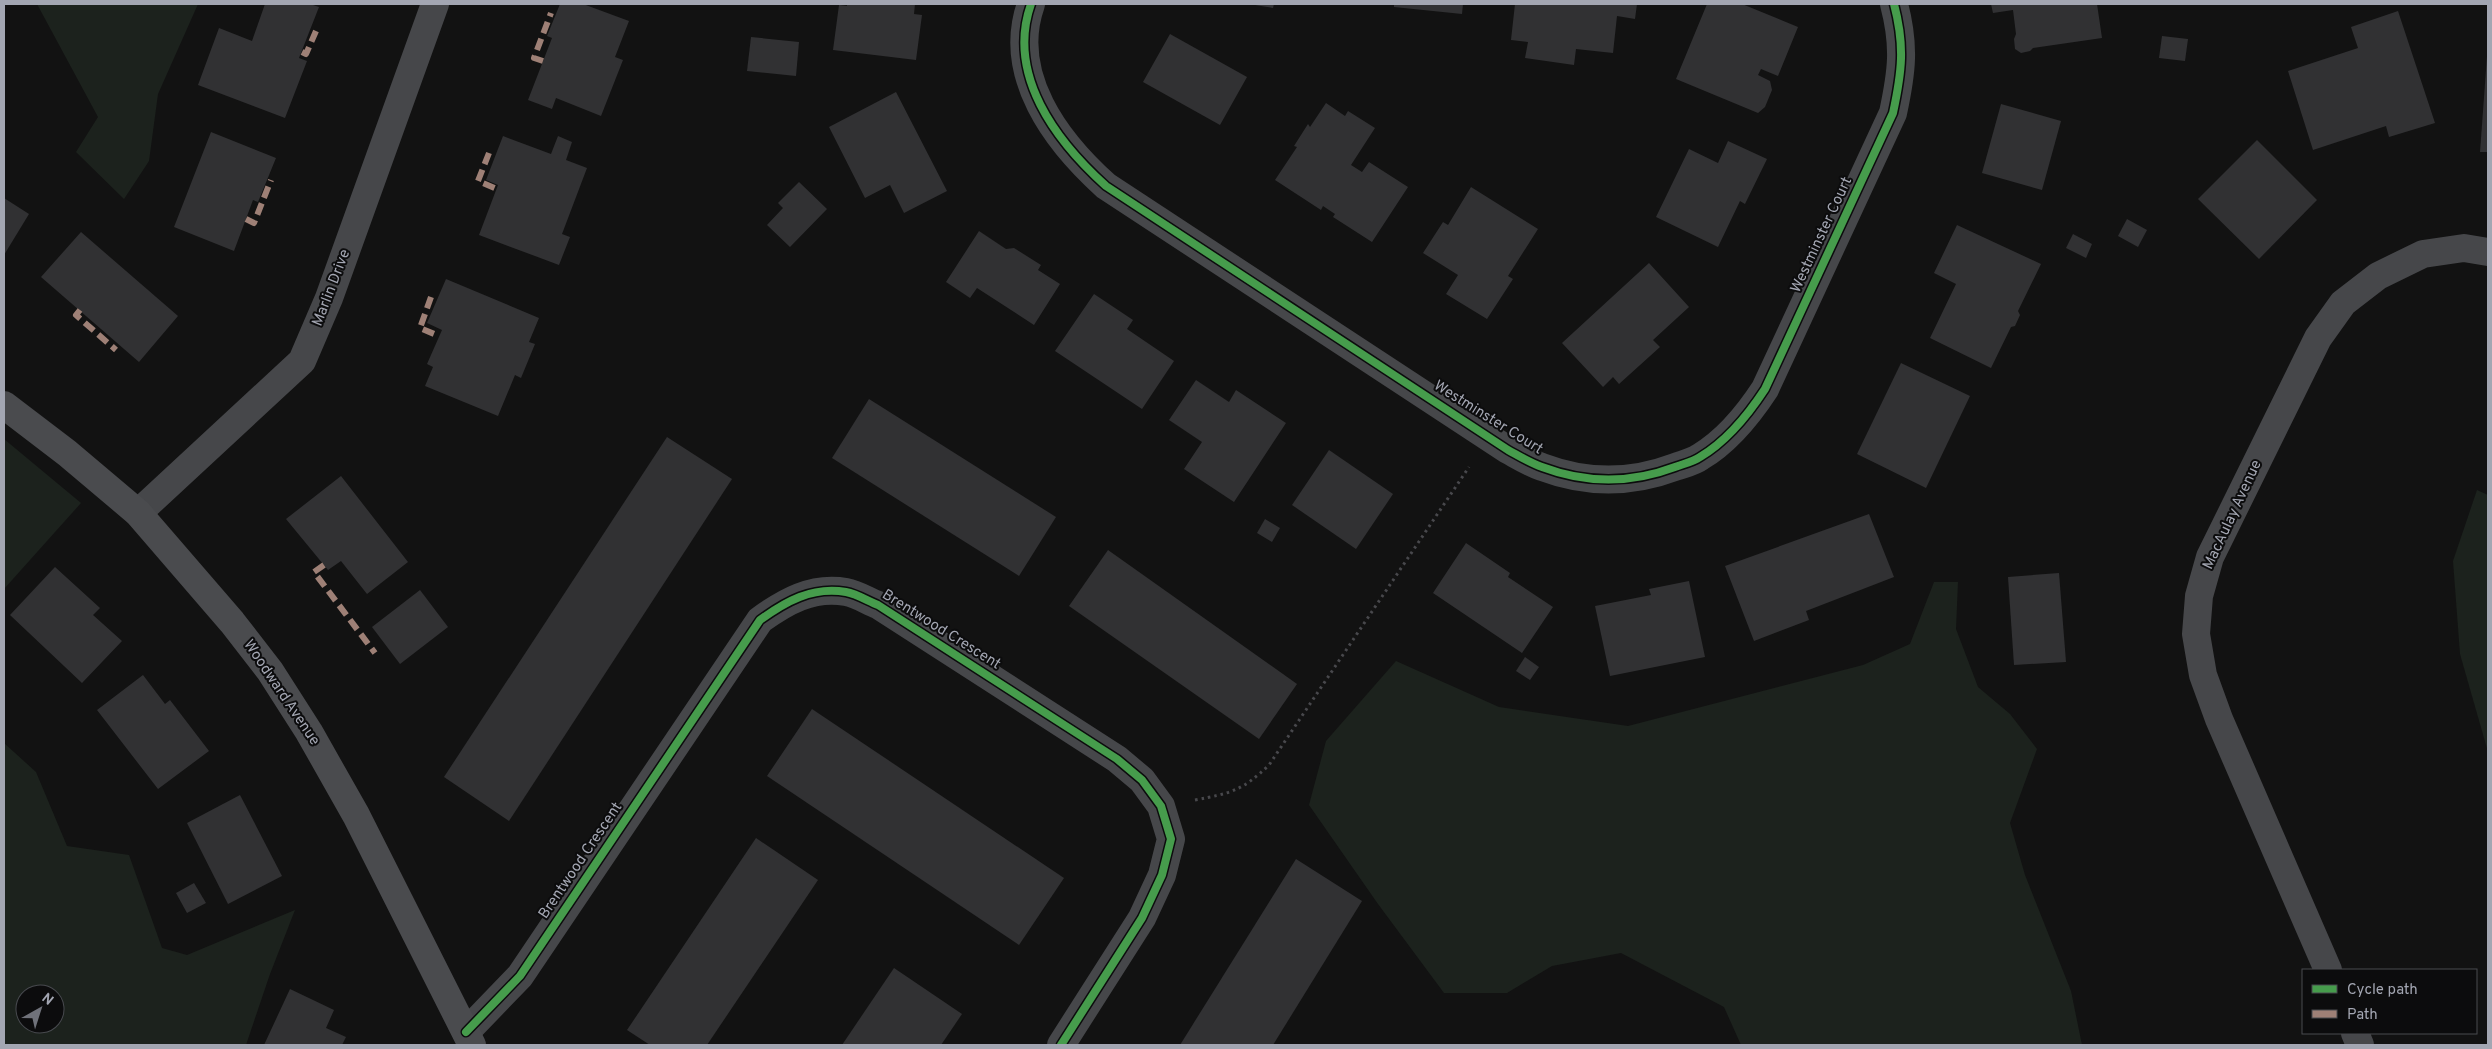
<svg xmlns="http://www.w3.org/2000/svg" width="2492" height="1049" font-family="Overpass,sans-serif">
<rect width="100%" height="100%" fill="#121212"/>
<g fill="#1c221d" fill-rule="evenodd">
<polygon points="37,4 198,4 158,94 149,161 124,199 76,152 98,117"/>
<polygon points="4,439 81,503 4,589"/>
<polygon points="2477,490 2488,495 2488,752 2460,654 2453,561"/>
<polygon points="1934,582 1958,582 1956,629 1978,687 2010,714 2037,749 2010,823 2025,875 2071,991 2082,1045 1741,1045 1724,1007 1621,953 1552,966 1507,993 1444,993 1378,904 1309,805 1326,741 1396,661 1499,707 1628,726 1863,665 1910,644"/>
<path d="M4,743L36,772L67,846L129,855L162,948L187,955L295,910L270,974L246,1045H4ZM25,994H55V1024H25Z"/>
</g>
<g fill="#313133">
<polygon points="265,4 310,4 319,7 299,58 307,61 285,118 198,85 219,28 252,41"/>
<polygon points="560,4 583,4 629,21 615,57 623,60 601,116 556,98 552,109 528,100 552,38 547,36"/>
<polygon points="847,4 915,4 914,14 922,15 916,60 833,50 839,5 847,6"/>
<polygon points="1249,4 1274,4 1273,8"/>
<polygon points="1394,4 1463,4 1462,14 1394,7"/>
<polygon points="1515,4 1637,4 1635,19 1617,16 1613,53 1576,49 1574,65 1525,58 1528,42 1511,40"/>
<polygon points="1707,4 1742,4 1798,27 1778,76 1761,69 1758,75 1770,81 1772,90 1765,107 1758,113 1676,79"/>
<polygon points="1991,4 2097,4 2102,38 2033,48 2030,51 2021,53 2015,49 2014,39 2016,34 2013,10 1993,13"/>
<polygon points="2398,11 2435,123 2389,137 2386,126 2313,150 2288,71 2358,48 2351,27"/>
<polygon points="1170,34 1247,77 1220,125 1143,82"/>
<polygon points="2162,36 2188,39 2185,61 2159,58"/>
<polygon points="751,37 799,42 796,76 747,71"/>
<polygon points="2487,56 2488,152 2480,152"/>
<polygon points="896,92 947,191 904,213 890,185 865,198 829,127"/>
<polygon points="1326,103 1345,116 1348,111 1375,128 1351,165 1362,172 1369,162 1408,187 1372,242 1333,217 1335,214 1323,206 1321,210 1275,180 1297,147 1294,146 1308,124 1310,127"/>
<polygon points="2001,104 2061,121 2042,190 1982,173"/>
<polygon points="211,132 276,158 258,202 253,200 234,251 174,227"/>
<polygon points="503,136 551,154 558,136 572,142 566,160 587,168 562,234 570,237 559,265 479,235 498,185 486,180"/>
<polygon points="2257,140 2317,200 2259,259 2198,199"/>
<polygon points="1728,141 1767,159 1745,204 1740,201 1718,247 1656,217 1689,149 1718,163"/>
<polygon points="799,182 827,209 790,247 767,225 783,208 778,203"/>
<polygon points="1471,187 1538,229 1508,276 1513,279 1487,319 1446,294 1458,275 1423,253 1443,222 1448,225"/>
<polygon points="4,198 29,214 4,255"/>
<polygon points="2127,219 2147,230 2138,247 2118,236"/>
<polygon points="1957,225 2041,264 2018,311 2020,315 2015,326 2011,327 1991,368 1930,338 1956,284 1934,273"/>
<polygon points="979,231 1006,249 1014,248 1041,265 1038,270 1060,284 1034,325 977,288 970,298 946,282"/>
<polygon points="81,232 178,316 139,362 41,277"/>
<polygon points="2073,234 2092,244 2086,258 2066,248"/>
<polygon points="1649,263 1689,307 1653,340 1660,347 1619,384 1613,377 1603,387 1562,343"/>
<polygon points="446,279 539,318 529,342 535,344 521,378 515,375 498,416 425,386 433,367 427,364 442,330 427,323"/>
<polygon points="1094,294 1133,320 1127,329 1174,361 1142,409 1055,351"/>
<polygon points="1901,363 1970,396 1926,488 1857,454"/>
<polygon points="1196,380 1229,402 1236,390 1286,423 1234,502 1184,469 1202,442 1169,420"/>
<polygon points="869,399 1056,517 1019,576 832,458"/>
<polygon points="667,437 732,479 509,821 444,777"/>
<polygon points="1329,450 1393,494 1356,549 1292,505"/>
<polygon points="341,476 408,562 367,594 341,561 328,570 286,519"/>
<polygon points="1869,514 1894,577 1806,611 1809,620 1754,641 1725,566"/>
<polygon points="1265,519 1280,528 1272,542 1257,533"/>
<polygon points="1466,543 1510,573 1508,577 1553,607 1522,653 1433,593"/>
<polygon points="1108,550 1297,684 1259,739 1069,606"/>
<polygon points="55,567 100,608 93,615 122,641 82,683 10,615"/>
<polygon points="2059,573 2066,662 2014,665 2008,577"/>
<polygon points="1689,581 1705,657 1610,676 1595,606 1651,595 1649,589"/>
<polygon points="420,590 448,627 400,664 372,627"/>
<polygon points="1525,657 1539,667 1530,680 1516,671"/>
<polygon points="143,675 165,704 170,700 209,751 158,789 97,710"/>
<polygon points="812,709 1064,878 1019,945 767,776"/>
<polygon points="240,795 282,876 228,904 187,823"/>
<polygon points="756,838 818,880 707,1045 650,1045 627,1030"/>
<polygon points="1296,859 1362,901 1273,1045 1180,1045"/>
<polygon points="194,883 206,903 187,913 176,893"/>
<polygon points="894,968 962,1014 941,1045 842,1045"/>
<polygon points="290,989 334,1010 326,1028 346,1037 342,1045 264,1045"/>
</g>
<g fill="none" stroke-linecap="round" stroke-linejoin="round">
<path stroke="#48484c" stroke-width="3" stroke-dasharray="2.5 4" stroke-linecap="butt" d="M1195,800C1231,793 1242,791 1269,765L1469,467"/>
<g stroke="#46474a" stroke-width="28">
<path d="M1031,4C1006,75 1056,141 1106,186L1508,450C1519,456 1530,463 1542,467C1587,484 1630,484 1675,467C1683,464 1693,462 1700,457C1727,441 1748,415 1765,389L1893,113C1902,71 1905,46 1894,4"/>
<polyline points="138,513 302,361 329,298 435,4"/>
<polyline points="2328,970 2219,719 2203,675 2196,634 2199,596 2210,557 2318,338 2343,303 2378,276 2423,254 2464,248 2488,252"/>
<path d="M466,1032L520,976L760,620C785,602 812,586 846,592C857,594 868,601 878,605L1117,759L1142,780L1161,806L1171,839L1162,875L1142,918L1061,1045"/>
<polyline points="2355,1033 2360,1045"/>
</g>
<polyline stroke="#4a4b4e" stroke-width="28" points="4,405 67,453 138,513 232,622 270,671 309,732 356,815 472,1045"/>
<g stroke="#9e8076" stroke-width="6" stroke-dasharray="12 6" stroke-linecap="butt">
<polyline points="302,52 306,54 316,31"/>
<polyline points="543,61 534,58 551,13"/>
<polyline points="489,153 478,181 497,189"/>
<polyline points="246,219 254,223 271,180"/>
<polyline points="431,297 420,328 439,336"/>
<polyline points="80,310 76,315 116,350"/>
<polyline points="324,565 314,572 375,653"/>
</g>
<defs>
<g id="cycleway">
<path d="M1031,4C1006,75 1056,141 1106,186L1508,450C1519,456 1530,463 1542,467C1587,484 1630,484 1675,467C1683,464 1693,462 1700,457C1727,441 1748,415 1765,389L1893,113C1902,71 1905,46 1894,4"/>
<path d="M466,1032L520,976L760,620C785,602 812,586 846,592C857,594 868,601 878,605L1117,759L1142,780L1161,806L1171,839L1162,875L1142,918L1061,1045"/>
</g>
</defs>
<use href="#cycleway" stroke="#0c0c0d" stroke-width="11"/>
<use href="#cycleway" stroke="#469c4c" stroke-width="8"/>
</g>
<g text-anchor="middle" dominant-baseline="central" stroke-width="4" stroke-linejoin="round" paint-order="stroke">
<g font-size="15" fill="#a3a6b2" stroke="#0c0c0d">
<text transform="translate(1822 235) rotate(-65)">Westminster Court</text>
<text transform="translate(332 288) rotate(-69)">Marlin Drive</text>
<text transform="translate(1488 418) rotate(32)">Westminster Court</text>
<text transform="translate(2233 515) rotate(-65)">MacAulay Avenue</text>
<text transform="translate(941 630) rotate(32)">Brentwood Crescent</text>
<text transform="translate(281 693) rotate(56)">Woodward Avenue</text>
<text transform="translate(581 861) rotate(-56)">Brentwood Crescent</text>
</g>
</g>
<rect width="2492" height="1049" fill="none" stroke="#a3a6b2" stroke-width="10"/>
<rect x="2302" y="969" width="175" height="65" fill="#0c0c0d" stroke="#484a4f"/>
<rect x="2312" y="985" width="25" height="8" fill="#469c4c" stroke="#484a4f"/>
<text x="2347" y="994" font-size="15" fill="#a3a6b2">Cycle path</text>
<rect x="2312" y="1010" width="25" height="8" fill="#9e8076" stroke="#484a4f"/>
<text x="2347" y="1019" font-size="15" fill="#a3a6b2">Path</text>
<g transform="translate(40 1009) rotate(39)"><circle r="24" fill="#0c0c0d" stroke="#484a4f"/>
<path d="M0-4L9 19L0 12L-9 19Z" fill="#70727a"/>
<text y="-8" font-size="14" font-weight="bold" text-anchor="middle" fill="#a3a6b2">N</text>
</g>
</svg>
